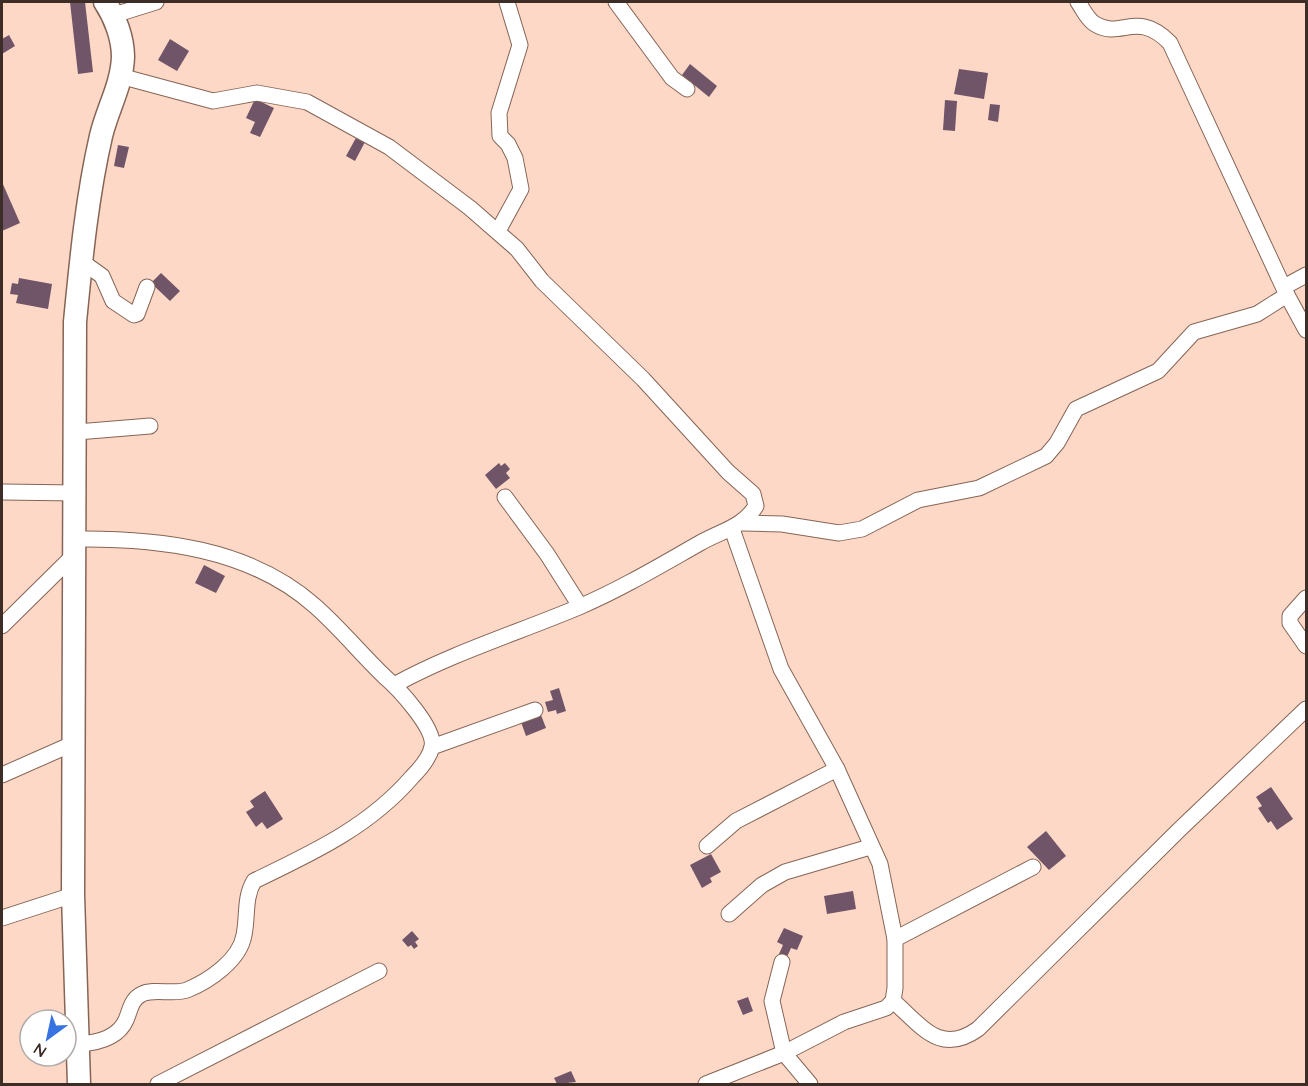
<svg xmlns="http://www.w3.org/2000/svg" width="1308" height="1086" font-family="Quicksand,sans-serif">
<rect width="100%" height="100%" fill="#fed8c7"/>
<g fill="#705468">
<polygon points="70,2 85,2 93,72 78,74"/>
<polygon points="9,35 15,46 2,54 2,39"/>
<polygon points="170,39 189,51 177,71 158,60"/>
<polygon points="690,64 717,86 709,97 682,75"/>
<polygon points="959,69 988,73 984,99 954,94"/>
<polygon points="255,99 274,108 260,137 250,133 255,122 246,118"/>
<polygon points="945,100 957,101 955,131 943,130"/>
<polygon points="990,104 1000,105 998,122 988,120"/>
<polygon points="357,136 366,140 355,161 346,156"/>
<polygon points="118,145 129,147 124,168 114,166"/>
<polygon points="2,182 20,223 2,231"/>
<polygon points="161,273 180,291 170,301 151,283"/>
<polygon points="19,278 52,284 48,309 16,303 18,295 10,294 12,283 18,284"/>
<polygon points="499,463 501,466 505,463 510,469 506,473 510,478 496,489 485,475"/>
<polygon points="204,565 225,576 216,593 195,583"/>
<polygon points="559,688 566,711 557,714 556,710 548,712 545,702 553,700 550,691"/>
<polygon points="541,715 546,728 526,736 521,722"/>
<polygon points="1271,787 1293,819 1277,830 1271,821 1268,823 1258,808 1262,806 1256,797"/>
<polygon points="265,791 283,819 267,829 262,822 256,827 246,812 254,807 250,801"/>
<polygon points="1046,831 1066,856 1049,870 1027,847"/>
<polygon points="711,854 721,872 710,878 712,882 702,888 690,865"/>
<polygon points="853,891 856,909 827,914 824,896"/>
<polygon points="784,928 803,936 797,950 791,948 787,957 779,954 783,945 777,942"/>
<polygon points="412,931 419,939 415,942 418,946 414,949 411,945 408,947 402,940"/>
<polygon points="748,997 753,1011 743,1015 737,1001"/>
<polygon points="571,1071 576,1082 557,1084 554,1078"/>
</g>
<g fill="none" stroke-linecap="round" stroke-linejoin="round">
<defs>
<g id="street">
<polyline points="616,2 672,78 687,89"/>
<polyline points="114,15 156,2"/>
<path d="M120,76L213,101L257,93L307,102L389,147L470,208L517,249L542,281L643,379L728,472L753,494L756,506C743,527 721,531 700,543C661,565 621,589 579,607C517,633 452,653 394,685"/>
<polyline points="498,231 521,189 515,158 508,144 500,136 499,113 520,45 507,2"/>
<polyline points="81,261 102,276 113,301 134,315 137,314 147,287"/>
<polyline points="1284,287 1306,275"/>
<polyline points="1287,295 1306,330"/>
<polyline points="77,432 150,426"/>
<polyline points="2,492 76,493"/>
<polyline points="505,497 547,554 580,606"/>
<path d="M743,523L782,524L839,533L862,529L918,500L979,488L1046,456L1057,443L1076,409L1158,371L1194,332L1257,314L1287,295L1170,43C1137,9 1121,40 1095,24C1087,19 1083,9 1078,2"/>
<path d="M75,539C158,538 250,548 315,606C340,628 361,654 385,677C399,689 436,729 432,747C429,759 420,769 412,777C369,827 312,853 254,881C244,898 248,916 244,935C240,960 209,981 187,990C174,995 154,988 142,994C131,999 130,1011 126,1020C118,1038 96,1043 79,1044"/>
<polyline points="1306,598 1290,616 1290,623 1306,646"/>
<polyline points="2,626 76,553"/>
<polyline points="432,747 535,710"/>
<polyline points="2,775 72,744"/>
<polyline points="707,846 736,821 837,769"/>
<polyline points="729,914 762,885 785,872 870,847"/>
<polyline points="2,918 73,895"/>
<polyline points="895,939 1033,867"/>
<polyline points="782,962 772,1001 784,1053 810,1084"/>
<path d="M893,1001C922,1026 940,1056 978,1029L1180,829L1306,709"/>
<polyline points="158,1084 379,971"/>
<polyline points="706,1084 784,1053 844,1022 886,1008 893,1001 895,988 895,939 880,864 837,769 781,669 732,529"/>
</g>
<path id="secondary" d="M79,1084L73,895L75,322C81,260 87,197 101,136C107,110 122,85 123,57C123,38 115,17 105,2"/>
</defs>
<use href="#street" stroke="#856556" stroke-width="17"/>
<use href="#secondary" stroke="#856556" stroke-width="25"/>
<use href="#street" stroke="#fff" stroke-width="15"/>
<use href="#secondary" stroke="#fff" stroke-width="22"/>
</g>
<rect width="1308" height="1086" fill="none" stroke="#3c2d27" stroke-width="6"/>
<g transform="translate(48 1038) rotate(213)"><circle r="28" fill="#ffffff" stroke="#b1aba9" stroke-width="1.5"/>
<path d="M0-4.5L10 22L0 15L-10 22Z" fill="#3774e2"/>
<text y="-9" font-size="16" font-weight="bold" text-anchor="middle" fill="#3c2d27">N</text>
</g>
</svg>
